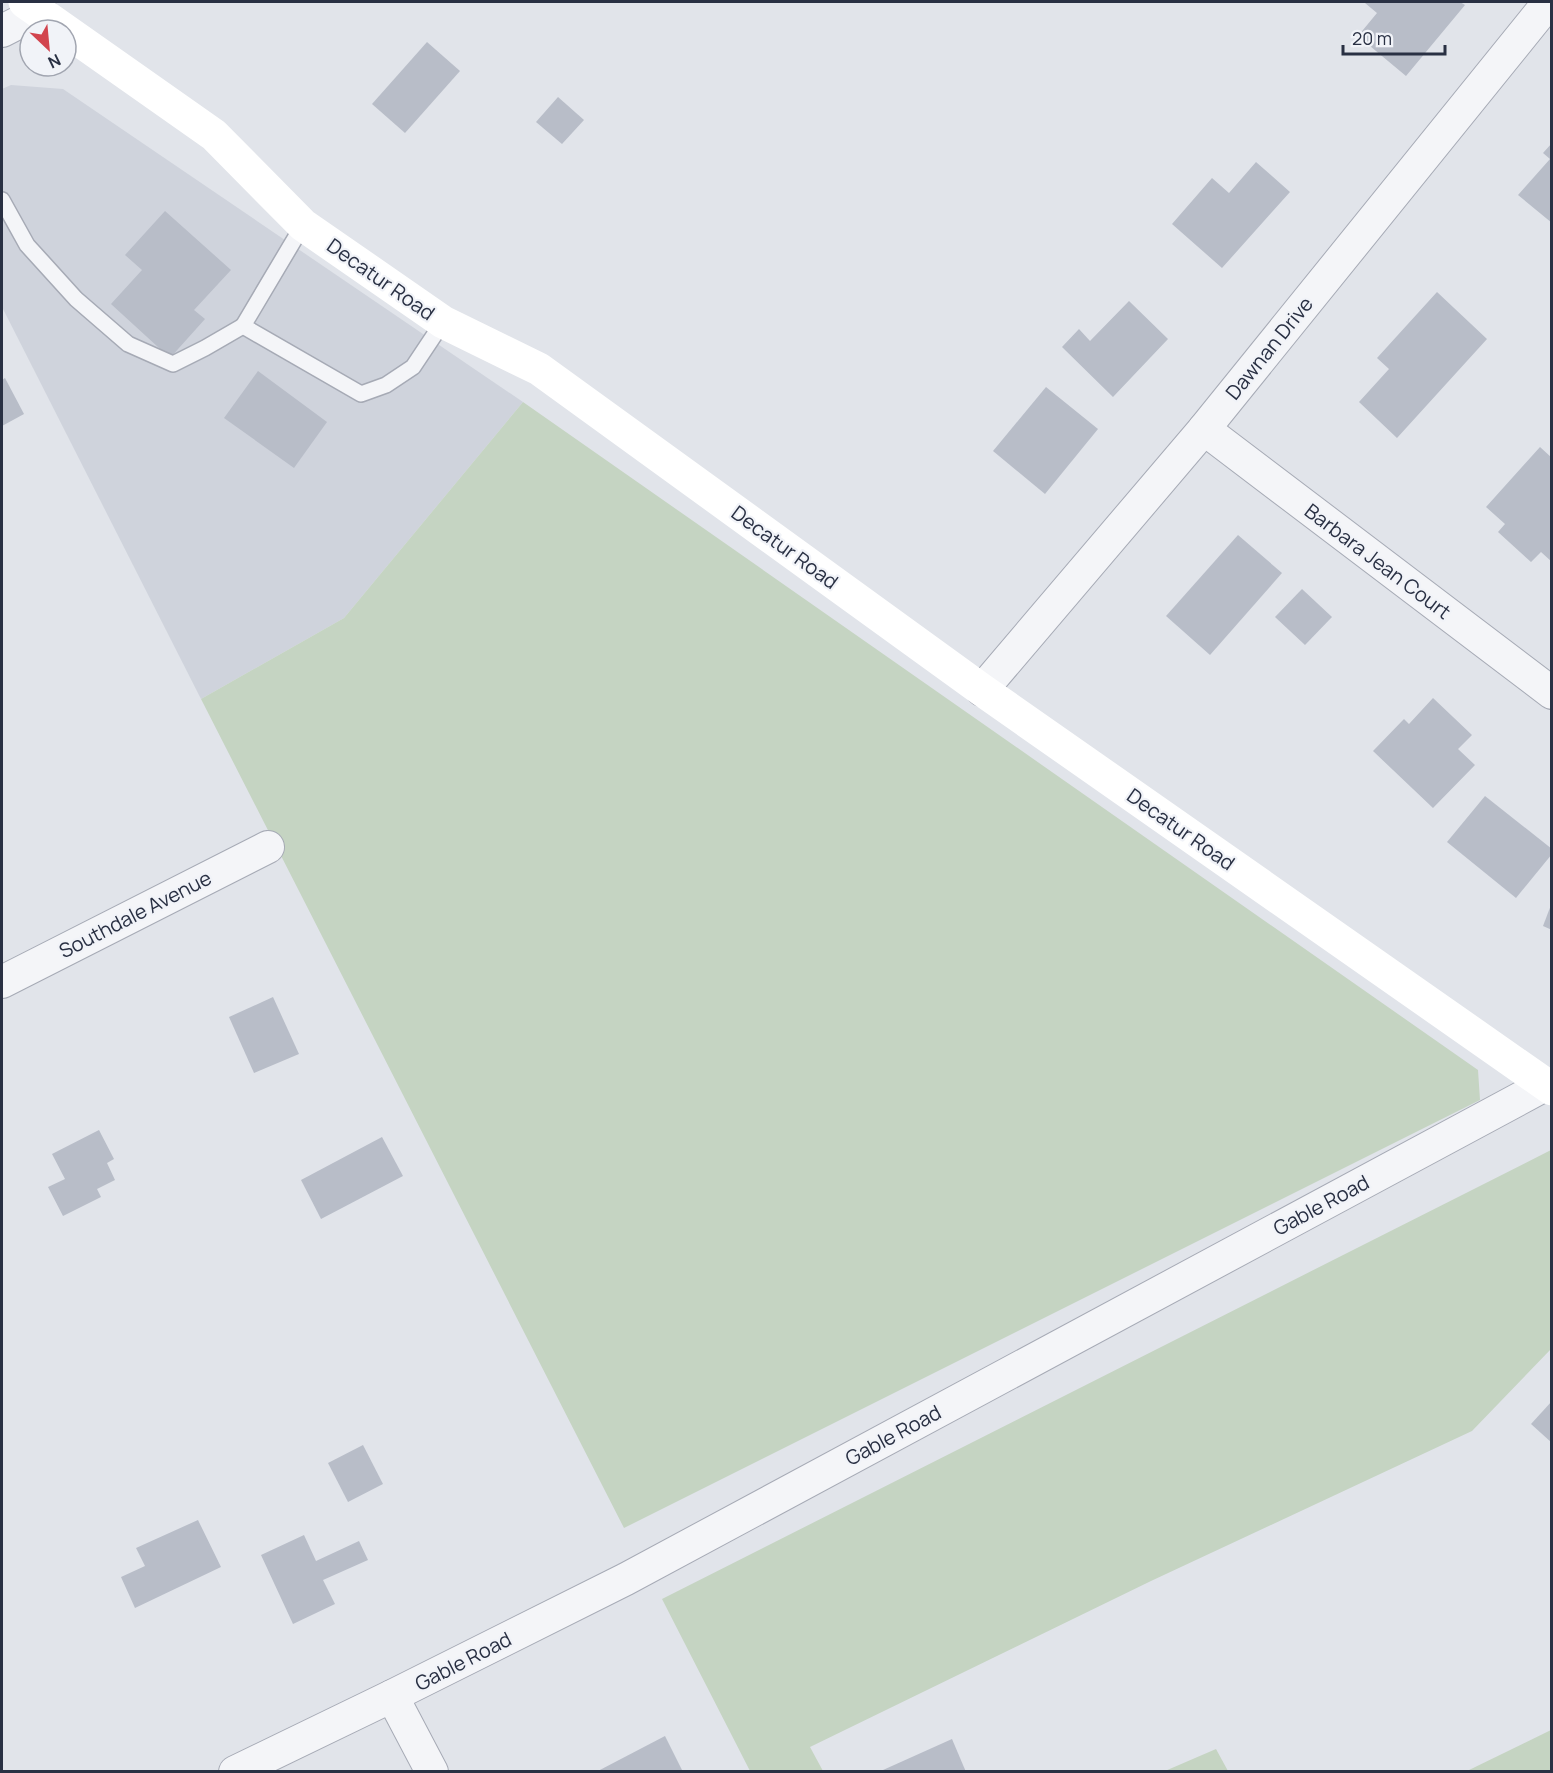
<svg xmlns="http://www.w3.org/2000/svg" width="1553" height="1773" font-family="Manrope,sans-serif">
<rect width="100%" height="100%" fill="#e1e4ea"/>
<polygon fill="#cfd3dc" points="11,85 63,89 523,402 344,618 201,699 2,307 2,89"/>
<g fill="#c5d4c2">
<polygon points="523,402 1478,1070 1480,1100 624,1528 201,699 344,618"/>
<polygon points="1551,1150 1551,1349 1472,1431 1151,1581 810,1747 823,1771 750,1771 662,1599"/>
<polygon points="1551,1730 1551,1771 1467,1771"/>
<polygon points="1216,1749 1228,1771 1165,1771"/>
</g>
<g fill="#b8bdc8">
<polygon points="1367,2 1460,2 1465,5 1406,76 1358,36 1377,13 1365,3"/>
<polygon points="427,42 460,71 405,133 372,104"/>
<polygon points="558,97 584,120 562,144 536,122"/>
<polygon points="1552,143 1552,223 1518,195 1550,159 1543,153"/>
<polygon points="1256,162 1290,192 1222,268 1172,224 1212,178 1229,193"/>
<polygon points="165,211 231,270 194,310 205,319 170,358 111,304 142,270 125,255"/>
<polygon points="1437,292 1487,339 1397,438 1359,402 1389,369 1377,358"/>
<polygon points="1129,301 1168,339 1113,397 1062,347 1079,329 1090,341"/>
<polygon points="258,371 327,422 294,468 224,418"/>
<polygon points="5,378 24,414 2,426 2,380"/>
<polygon points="1046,387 1098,429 1045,494 993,451"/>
<polygon points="1540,447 1552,458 1552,562 1541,552 1531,562 1498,532 1505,524 1486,507"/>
<polygon points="1238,535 1282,573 1210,655 1166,616"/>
<polygon points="1302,589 1332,617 1305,645 1275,617"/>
<polygon points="1433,698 1472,735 1458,749 1475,765 1433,808 1373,751 1404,719 1409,724"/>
<polygon points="1485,796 1552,849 1552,854 1516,898 1447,842"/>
<polygon points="1551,905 1552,905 1552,930 1543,926"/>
<polygon points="273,997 299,1054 254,1073 229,1017"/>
<polygon points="99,1130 114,1159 107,1163 115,1180 97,1189 101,1197 63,1216 48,1187 65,1179 52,1154"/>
<polygon points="382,1137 403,1176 321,1219 301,1180"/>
<polygon points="1552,1401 1552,1443 1531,1424"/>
<polygon points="363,1445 383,1484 348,1502 328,1463"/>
<polygon points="198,1520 221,1567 135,1608 121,1577 145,1566 136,1548"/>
<polygon points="304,1535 316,1561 359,1541 368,1560 323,1580 335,1604 293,1624 261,1555"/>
<polygon points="665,1736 683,1772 596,1772"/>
<polygon points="952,1739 966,1772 884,1772 883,1770"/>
</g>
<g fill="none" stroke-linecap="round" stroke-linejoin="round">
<defs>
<g id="lane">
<polyline points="2,200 27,245 76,299 128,344 173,364 205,348 243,326"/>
<polyline points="303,225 243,326 361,394 386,385 413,367 443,322"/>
</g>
<g id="street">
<polyline points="2,31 41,11"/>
<polyline points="1204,429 1552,693"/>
<polyline points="982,690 1204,429 1549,2"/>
<polyline points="2,982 268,847"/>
<polyline points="392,1696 432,1772"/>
<polyline points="235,1772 392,1696 626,1579 1545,1085"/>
</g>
</defs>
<use href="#lane" stroke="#a6aab5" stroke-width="18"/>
<use href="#street" stroke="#a6aab5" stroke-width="34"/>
<use href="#lane" stroke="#f4f5f8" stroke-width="15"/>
<use href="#street" stroke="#f4f5f8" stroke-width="32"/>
<polyline stroke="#fff" stroke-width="33" points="25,2 214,135 303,225 443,322 539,369 982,690 1552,1089"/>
</g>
<g text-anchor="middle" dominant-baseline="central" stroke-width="4.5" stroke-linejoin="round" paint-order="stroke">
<g font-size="20" fill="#293043" stroke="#f1f3f8">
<text transform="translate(381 279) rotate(35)">Decatur Road</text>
<text transform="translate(1269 348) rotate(-51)">Dawnan Drive</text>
<text transform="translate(785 547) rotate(36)">Decatur Road</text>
<text transform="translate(1378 561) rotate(37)">Barbara Jean Court</text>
<text transform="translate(1181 829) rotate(35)">Decatur Road</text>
<text transform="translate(135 914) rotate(-27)">Southdale Avenue</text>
<text transform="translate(1321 1205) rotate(-28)">Gable Road</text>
<text transform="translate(893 1435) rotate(-28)">Gable Road</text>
<text transform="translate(463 1661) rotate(-27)">Gable Road</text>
</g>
</g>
<rect width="1553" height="1773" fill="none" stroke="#293043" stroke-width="6"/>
<g transform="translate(48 48) rotate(154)"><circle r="28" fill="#f1f3f8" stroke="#a1a5b0" stroke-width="1.5"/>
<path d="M0-4.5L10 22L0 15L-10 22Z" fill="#d2444e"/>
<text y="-9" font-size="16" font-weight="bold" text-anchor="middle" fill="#293043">N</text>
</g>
<path d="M1343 45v9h102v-9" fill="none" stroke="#293043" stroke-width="3"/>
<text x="1352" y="45" font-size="18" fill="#293043" stroke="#f1f3f8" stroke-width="4.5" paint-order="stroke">20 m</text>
</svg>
